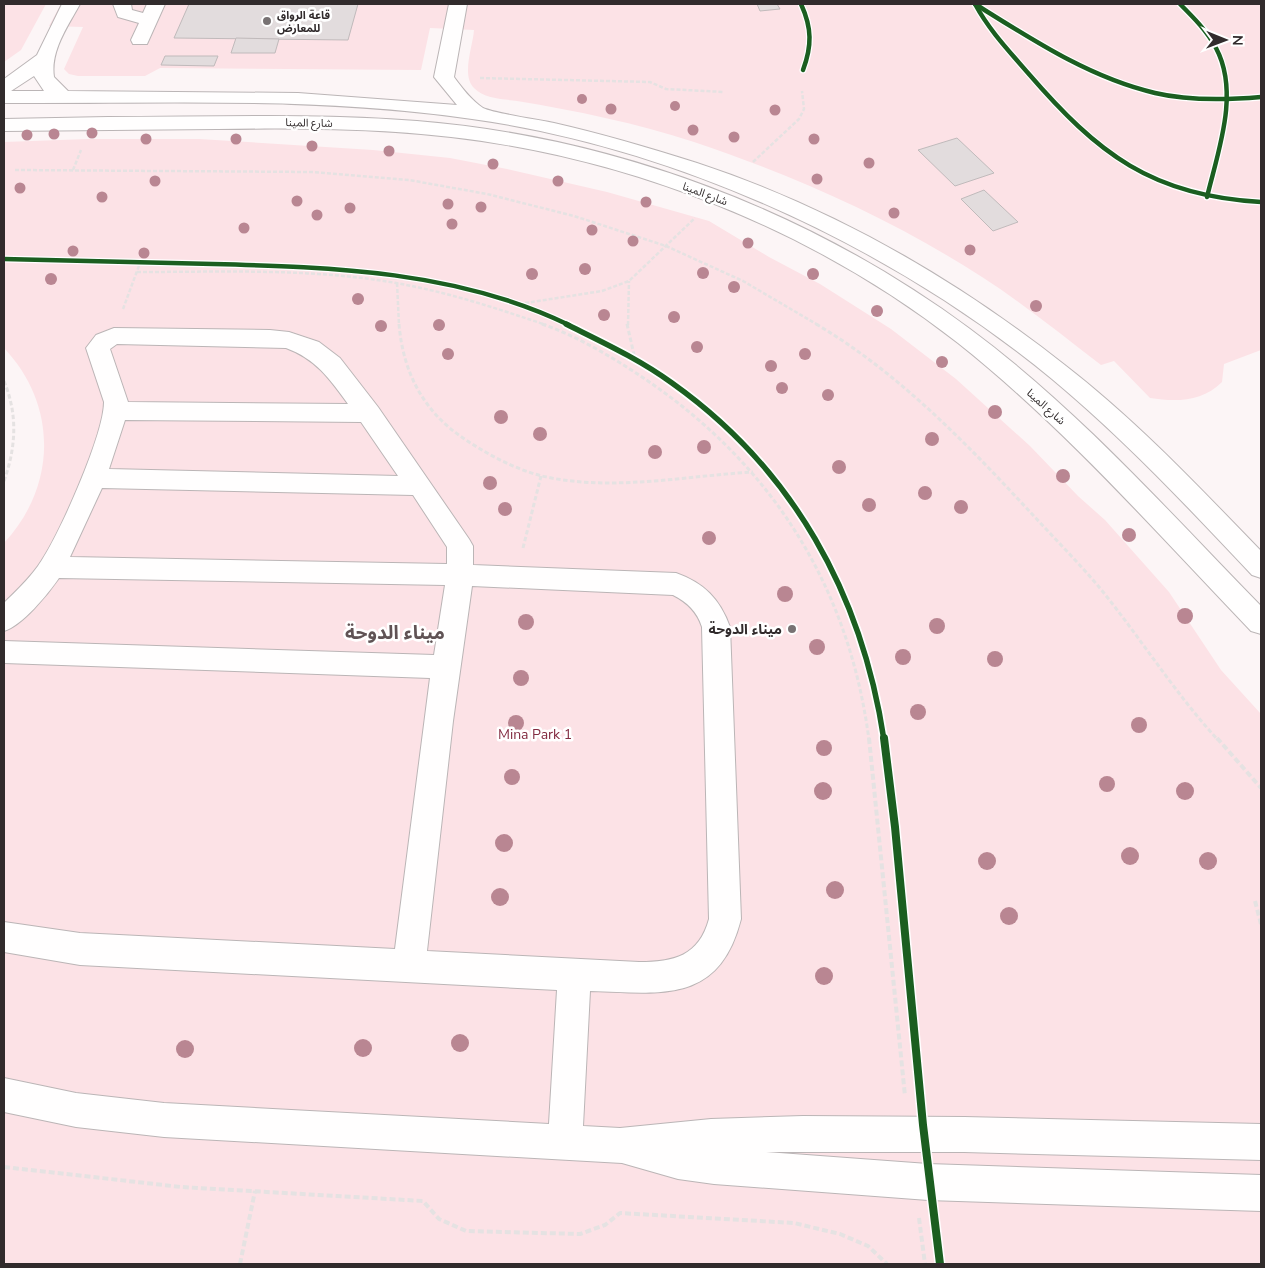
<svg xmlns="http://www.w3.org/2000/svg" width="1265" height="1268" font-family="'Nunito Sans','Noto Sans Arabic',sans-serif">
<rect width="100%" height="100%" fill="#fcf5f6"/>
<g fill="#fce2e6">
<polygon points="4,4 46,4 21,50 4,62"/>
<path d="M61,4H1261V350L1224,364L1222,382C1202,402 1176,402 1150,398L1114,361L1101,365C1062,335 1024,304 982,277C892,219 795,176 694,142C636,123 577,111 517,101C504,99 484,99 474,88C461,75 473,46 474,30L430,28L421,70L160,68L145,76H78L69,74L64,69L83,27L49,26Z"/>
<path d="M88,139H199L373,150L450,158L507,169L607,192L709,221L769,257L820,284L891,329L956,379L1030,446L1078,496L1105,520L1169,592L1221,670L1261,714V1264H4V543C57,486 58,405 4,348V142Z"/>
</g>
<g fill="#e2dcdd" stroke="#c0babb">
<polygon points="189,4 358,4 348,40 174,38"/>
<polygon points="757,4 777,4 780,9 760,11"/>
<polygon points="236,38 279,39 275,53 231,53"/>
<polygon points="165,56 218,56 214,66 161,65"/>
<polygon points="957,138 994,173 955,186 918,150"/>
<polygon points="984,190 1018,222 993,231 961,199"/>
</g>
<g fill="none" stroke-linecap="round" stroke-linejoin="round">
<defs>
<g id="minor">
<path d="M62,4H80C68,26 50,51 54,77L68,91L298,93L457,105L434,77L449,4H467L454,77C462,88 471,100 483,108C493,113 539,120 554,123C602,134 650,148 697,163C831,207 956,279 1066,366C1137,421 1199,487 1261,551V578L1252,575C1188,507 1124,439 1052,379C892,247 678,148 472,119C317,96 160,104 4,103V79L37,55ZM34,76L44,91H10H11Z"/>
<polygon points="113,4 131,4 132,10 143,13 147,4 165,4 147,44 133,44 131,40 139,23 118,17"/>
<path d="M108,117C210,117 314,113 417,121C615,137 811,211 970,329C1078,409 1168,511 1261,606V634L1251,631C1156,532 1065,428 958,343C814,230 632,158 451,137C373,128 295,128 217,129C146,130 75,130 4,131V119Z"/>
<path d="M114,328L270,330L289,332L319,342L340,358L378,407L469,539L473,546V565L676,573C704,583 720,599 730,627L741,919C719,1005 661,993 590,991L583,1126L620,1128L711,1119L803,1116L964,1117L1261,1124V1160L964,1152H766L928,1164L1261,1175V1211L928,1200L714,1184L678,1179L622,1163L164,1137L76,1127L4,1112V1078L76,1093L164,1103L549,1124L557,990L80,965L4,952V922L80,933L395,949L430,678L4,663V641L434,655L445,585L59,578C48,594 22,626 4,631V603C16,591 28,580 38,566C58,538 104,435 104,402L86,348L96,335ZM117,344L286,348C316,359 330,379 348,404L128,402L110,349ZM125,420L361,422L398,476L109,469ZM102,488L413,495L447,547V564L70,557ZM472,586L673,595C687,602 697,611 702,627L709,919C699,956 674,962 639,962L427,951L453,721Z"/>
</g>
</defs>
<use href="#minor" stroke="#bbb5b6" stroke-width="2"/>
<g stroke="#e5e2e2" stroke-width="2.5" stroke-dasharray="4 2" stroke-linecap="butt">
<path d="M801,4C812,28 812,46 803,70"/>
<path d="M975,4C989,30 1009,51 1028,73C1098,154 1152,196 1261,202"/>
<path d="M976,4C1039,43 1105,87 1181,97C1207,100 1234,99 1261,97"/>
<path d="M1180,4C1194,18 1207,31 1216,48C1240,93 1218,151 1207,197"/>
<polyline points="480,78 650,82 666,89 724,92"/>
<polyline points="753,162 799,119 804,109 802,91"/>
<polyline points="15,170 312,172 409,180 487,194 574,216 666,246 743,281 818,325"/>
<polyline points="73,170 81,150"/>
<path d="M137,272C223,272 310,268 396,283C447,292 496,308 546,325"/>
<polyline points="397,283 399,325"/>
<polyline points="519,304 602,291 629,281 695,218"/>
<polyline points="123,309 140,263"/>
<polyline points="628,325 629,281"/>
</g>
<g stroke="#e5e2e2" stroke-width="3" stroke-dasharray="4.5 2.5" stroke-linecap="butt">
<path d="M399,324C403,372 423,411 463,438C487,454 514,469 542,476C610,492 684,476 753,472"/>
<path d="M542,324C577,336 612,357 642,377C771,463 849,586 869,740"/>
<polyline points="627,324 635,359"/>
<path d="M816,324C899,373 968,445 1032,514C1054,538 1078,562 1099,587C1140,637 1174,692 1218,740"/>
<path d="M4,381C18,415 16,447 4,481"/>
<polyline points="523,548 541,476"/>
</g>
<g stroke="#e5e2e2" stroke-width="4" stroke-dasharray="6 3" stroke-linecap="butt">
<polyline points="869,738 905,1096"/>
<polyline points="1217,738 1261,788"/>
<polyline points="1255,901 1261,924"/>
<polyline points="4,1167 181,1187 423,1201 439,1219 466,1231 580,1234 605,1225 620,1213 794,1223 840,1234 868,1246 887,1264"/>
<polyline points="919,1218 925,1264"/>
<polyline points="240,1264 255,1191"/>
</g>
<use href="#minor" fill="#fffefe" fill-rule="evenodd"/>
<defs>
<g id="cycleway-far2">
<path d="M801,4C812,28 812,46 803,70"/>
<path d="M975,4C989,30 1009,51 1028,73C1098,154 1152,196 1261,202"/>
<path d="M975,4C1031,39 1090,78 1155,93C1189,101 1226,100 1261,97"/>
<path d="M1180,4C1194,18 1207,31 1216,48C1240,93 1218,151 1207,197"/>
<path d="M4,259C74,261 143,262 213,264C333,267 458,271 569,325"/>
</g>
<path id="cycleway-far1" d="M566,324C602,342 639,359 672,383C793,469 862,594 884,740"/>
<polyline id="cycleway" points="884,738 895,827 923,1125 940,1264"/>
</defs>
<use href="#cycleway-far2" stroke="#fff" stroke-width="7"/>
<use href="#cycleway-far1" stroke="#fff" stroke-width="9"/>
<use href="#cycleway" stroke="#fff" stroke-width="11"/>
<use href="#cycleway-far2" stroke="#1b5e20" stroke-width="4.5"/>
<use href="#cycleway-far1" stroke="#1b5e20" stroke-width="5.5"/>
<use href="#cycleway" stroke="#1b5e20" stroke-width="8"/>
</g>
<g fill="#b98692">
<circle cx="582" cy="99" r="5"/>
<circle cx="675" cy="106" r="5"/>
<circle cx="611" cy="109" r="5.5"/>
<circle cx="775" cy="110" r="5.5"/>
<circle cx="693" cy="130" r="5.5"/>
<circle cx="92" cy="133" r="5.5"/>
<circle cx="54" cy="134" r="5.5"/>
<circle cx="27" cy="135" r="5.5"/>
<circle cx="734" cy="137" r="5.5"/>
<circle cx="146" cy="139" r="5.5"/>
<circle cx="236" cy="139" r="5.5"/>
<circle cx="814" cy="139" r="5.5"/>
<circle cx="312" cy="146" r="5.5"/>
<circle cx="389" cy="151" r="5.5"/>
<circle cx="869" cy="163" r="5.5"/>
<circle cx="493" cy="164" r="5.5"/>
<circle cx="817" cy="179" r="5.5"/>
<circle cx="155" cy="181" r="5.5"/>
<circle cx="558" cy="181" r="5.5"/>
<circle cx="20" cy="188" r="5.5"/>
<circle cx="102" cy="197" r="5.5"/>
<circle cx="297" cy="201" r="5.5"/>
<circle cx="646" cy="202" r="5.5"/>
<circle cx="448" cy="204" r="5.5"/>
<circle cx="481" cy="207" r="5.5"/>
<circle cx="350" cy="208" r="5.5"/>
<circle cx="894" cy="213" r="5.5"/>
<circle cx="317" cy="215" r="5.5"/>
<circle cx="452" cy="224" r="5.5"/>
<circle cx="244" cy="228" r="5.5"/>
<circle cx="592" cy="230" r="5.5"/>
<circle cx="633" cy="241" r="5.5"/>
<circle cx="748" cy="243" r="5.5"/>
<circle cx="970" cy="250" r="5.5"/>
<circle cx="73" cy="251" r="5.5"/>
<circle cx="144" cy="253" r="5.5"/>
<circle cx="585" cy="269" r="6"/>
<circle cx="703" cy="273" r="6"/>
<circle cx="532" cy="274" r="6"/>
<circle cx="813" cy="274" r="6"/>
<circle cx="51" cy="279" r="6"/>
<circle cx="734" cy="287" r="6"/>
<circle cx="358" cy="299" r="6"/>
<circle cx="1036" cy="306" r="6"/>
<circle cx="877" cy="311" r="6"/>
<circle cx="604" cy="315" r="6"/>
<circle cx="674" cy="317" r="6"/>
<circle cx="439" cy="325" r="6"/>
<circle cx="381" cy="326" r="6"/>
<circle cx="697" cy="347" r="6"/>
<circle cx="448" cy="354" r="6"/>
<circle cx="805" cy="354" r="6"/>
<circle cx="942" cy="362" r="6"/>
<circle cx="771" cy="366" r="6"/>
<circle cx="782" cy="388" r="6"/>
<circle cx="828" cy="395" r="6"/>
<circle cx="995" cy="412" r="7"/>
<circle cx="501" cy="417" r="7"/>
<circle cx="540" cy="434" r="7"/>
<circle cx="932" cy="439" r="7"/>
<circle cx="704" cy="447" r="7"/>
<circle cx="655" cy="452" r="7"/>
<circle cx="839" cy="467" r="7"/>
<circle cx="1063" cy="476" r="7"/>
<circle cx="490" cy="483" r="7"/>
<circle cx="925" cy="493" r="7"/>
<circle cx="869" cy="505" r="7"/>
<circle cx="961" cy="507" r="7"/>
<circle cx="505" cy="509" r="7"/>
<circle cx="1129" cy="535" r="7"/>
<circle cx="709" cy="538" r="7"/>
<circle cx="785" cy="594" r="8"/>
<circle cx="1185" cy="616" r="8"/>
<circle cx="526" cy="622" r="8"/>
<circle cx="937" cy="626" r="8"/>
<circle cx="817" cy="647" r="8"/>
<circle cx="903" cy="657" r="8"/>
<circle cx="995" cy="659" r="8"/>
<circle cx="521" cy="678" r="8"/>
<circle cx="918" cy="712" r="8"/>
<circle cx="516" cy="723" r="8"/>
<circle cx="1139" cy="725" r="8"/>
<circle cx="824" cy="748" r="8"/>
<circle cx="512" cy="777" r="8"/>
<circle cx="1107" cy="784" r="8"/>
<circle cx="823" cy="791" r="9"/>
<circle cx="1185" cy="791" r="9"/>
<circle cx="504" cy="843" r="9"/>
<circle cx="1130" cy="856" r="9"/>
<circle cx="987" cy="861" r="9"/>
<circle cx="1208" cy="861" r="9"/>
<circle cx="835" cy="890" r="9"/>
<circle cx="500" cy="897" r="9"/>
<circle cx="1009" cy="916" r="9"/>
<circle cx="824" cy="976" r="9"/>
<circle cx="460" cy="1043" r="9"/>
<circle cx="363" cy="1048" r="9"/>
<circle cx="185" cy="1049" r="9"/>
</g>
<g fill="#787273" stroke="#fff" stroke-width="2">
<circle cx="267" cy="21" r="5"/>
<circle cx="792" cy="629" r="5"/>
</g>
<g text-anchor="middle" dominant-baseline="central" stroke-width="5" stroke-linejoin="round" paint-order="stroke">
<g font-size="11" font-weight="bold" fill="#312b2c" stroke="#fff" text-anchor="start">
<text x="277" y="15">قاعة الرواق<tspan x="277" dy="13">للمعارض</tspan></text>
</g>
<g font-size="11" fill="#312b2c" stroke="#fff">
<text transform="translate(309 123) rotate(1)">شارع المينا</text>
<text transform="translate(705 194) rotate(20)">شارع المينا</text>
<text transform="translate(1046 407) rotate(42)">شارع المينا</text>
</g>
<g font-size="14" font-weight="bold" fill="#312b2c" stroke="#fff" text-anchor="end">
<text x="782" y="629">ميناء الدوحة</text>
</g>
<g font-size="14" fill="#832b41" stroke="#fff">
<text x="535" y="734">Mina Park 1</text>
</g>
<g font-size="19" font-weight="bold" fill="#605355" stroke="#fff">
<text x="395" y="633">ميناء الدوحة</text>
</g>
</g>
<rect width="1265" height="1268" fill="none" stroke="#312b2c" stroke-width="10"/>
<g transform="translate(1225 40) rotate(91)" stroke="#ffffff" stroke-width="4" paint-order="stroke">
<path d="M0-4L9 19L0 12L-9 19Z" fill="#312b2c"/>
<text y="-8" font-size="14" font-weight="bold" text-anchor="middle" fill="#312b2c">N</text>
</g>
</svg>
